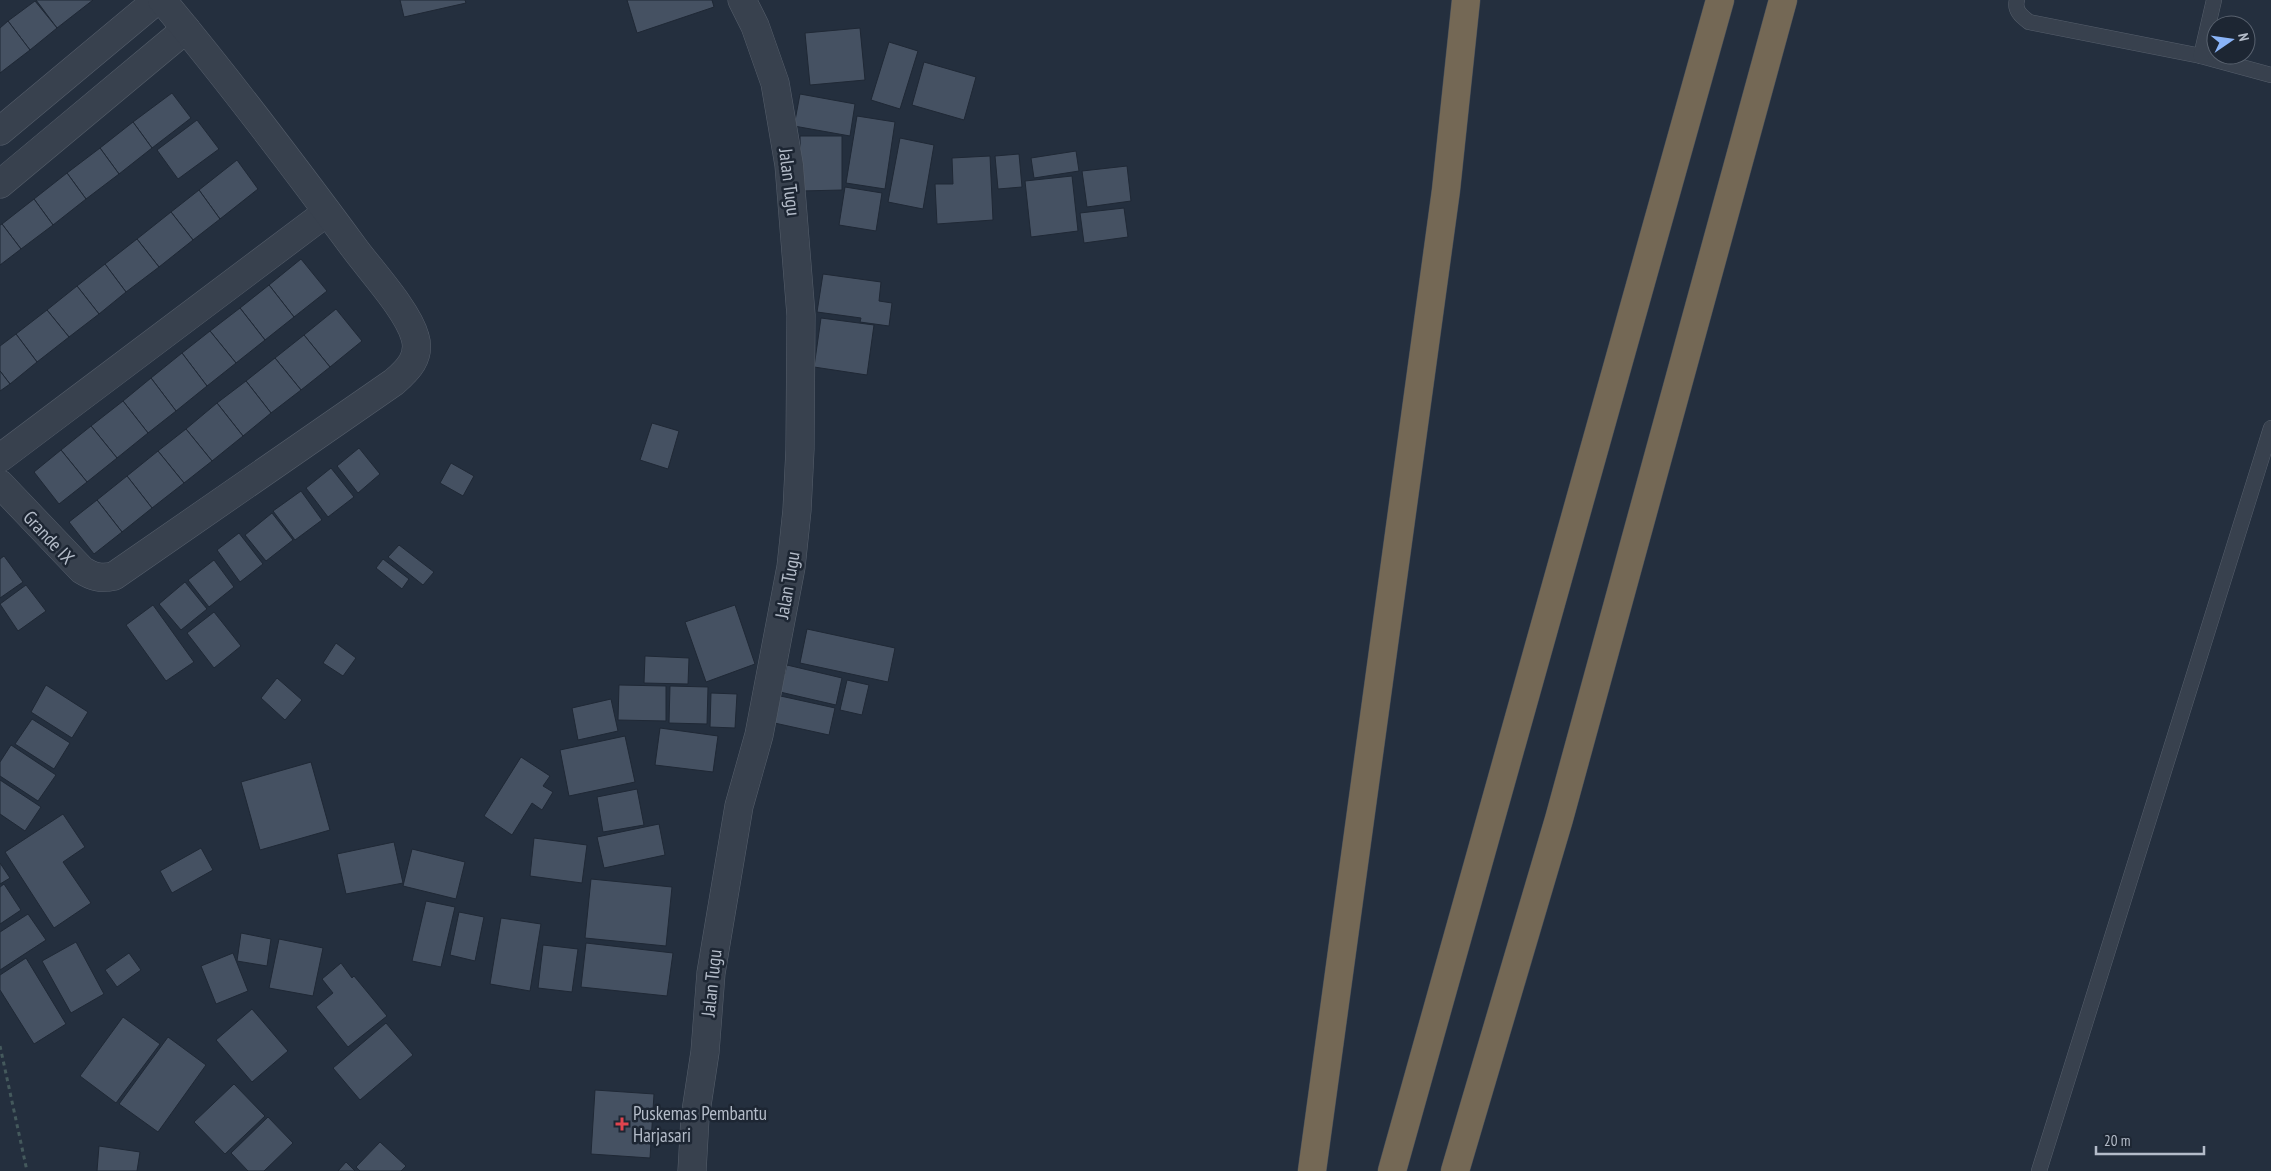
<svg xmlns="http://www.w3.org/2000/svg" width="2271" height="1171" font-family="'PT Sans Narrow',sans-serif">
<rect width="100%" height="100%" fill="#242f3e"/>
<g fill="#455162" stroke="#1f2835">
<polygon points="36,0 93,0 57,28"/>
<polygon points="400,0 465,0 466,3 404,17"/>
<polygon points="627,0 712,0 714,7 637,33"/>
<polygon points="35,1 57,28 30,50 8,21"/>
<polygon points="8,21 30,50 0,73 0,28"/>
<polygon points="860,28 865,80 810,85 805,33"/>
<polygon points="889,42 918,51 900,109 871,100"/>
<polygon points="924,62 976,77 964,120 912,105"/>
<polygon points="172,93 191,118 152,148 133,122"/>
<polygon points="800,94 855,104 850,136 794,126"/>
<polygon points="857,116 895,122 885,189 846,183"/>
<polygon points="197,120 219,149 178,179 157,150"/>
<polygon points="133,122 152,148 119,174 100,148"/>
<polygon points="800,136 842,136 842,190 801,191"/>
<polygon points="900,138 934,145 923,209 888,202"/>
<polygon points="100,148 119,174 86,199 67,173"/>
<polygon points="1076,151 1079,171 1034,178 1031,158"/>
<polygon points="1019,154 1022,187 998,189 995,156"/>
<polygon points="990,156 993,220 937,224 935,184 953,184 952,158"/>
<polygon points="237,160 258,189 220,219 199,190"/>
<polygon points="1127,166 1131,201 1087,207 1082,171"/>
<polygon points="67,173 86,199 53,225 34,199"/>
<polygon points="1072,176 1078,231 1031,237 1025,181"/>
<polygon points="845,187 882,193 876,231 839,225"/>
<polygon points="199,190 220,219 193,240 171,212"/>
<polygon points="34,199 53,225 21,249 2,224"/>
<polygon points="1124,208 1128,237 1084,243 1080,213"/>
<polygon points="171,212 193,240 159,267 137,239"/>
<polygon points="2,224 21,249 0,265 0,225"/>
<polygon points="137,239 159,267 126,292 105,264"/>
<polygon points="301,259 327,291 294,317 269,285"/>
<polygon points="105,264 126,292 99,314 77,286"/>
<polygon points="823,274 881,282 879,301 892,303 889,326 860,322 861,318 817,312"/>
<polygon points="269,285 294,317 265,340 240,308"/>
<polygon points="77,286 99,314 69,337 47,310"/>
<polygon points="240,308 265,340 236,363 210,331"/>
<polygon points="336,309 362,341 330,367 304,335"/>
<polygon points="47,310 69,337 37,362 16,334"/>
<polygon points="821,318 874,325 867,375 814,367"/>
<polygon points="210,331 236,363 207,386 182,353"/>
<polygon points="16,334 37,362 10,384 0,371 0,346"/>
<polygon points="304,335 330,367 301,390 275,358"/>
<polygon points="182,353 207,386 176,411 151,378"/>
<polygon points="275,358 301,390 271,413 246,381"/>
<polygon points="0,371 10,384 0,391"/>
<polygon points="151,378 176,411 148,433 123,401"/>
<polygon points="246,381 271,413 243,436 217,403"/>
<polygon points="123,401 148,433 117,458 91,426"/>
<polygon points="217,403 243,436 212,461 186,429"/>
<polygon points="652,423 679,431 668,469 640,460"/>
<polygon points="91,426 117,458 87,482 61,450"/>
<polygon points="186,429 212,461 184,483 158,451"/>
<polygon points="359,448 380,474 358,493 337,466"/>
<polygon points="61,450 87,482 59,504 34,472"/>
<polygon points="158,451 184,483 152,508 127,476"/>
<polygon points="451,463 474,476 463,496 440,483"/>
<polygon points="331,468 354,497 328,517 306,488"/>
<polygon points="127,476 152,508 122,532 97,500"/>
<polygon points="301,491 322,520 295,540 273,511"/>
<polygon points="97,500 122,532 94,554 69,522"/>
<polygon points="272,513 293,540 266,561 245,535"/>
<polygon points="239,533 263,564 240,582 217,550"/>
<polygon points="399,545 434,572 423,585 388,557"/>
<polygon points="4,556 23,582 0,598 0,559"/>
<polygon points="383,559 409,579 402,589 376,568"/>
<polygon points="214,560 234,587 209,607 188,580"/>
<polygon points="185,582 207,609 181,630 159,604"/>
<polygon points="26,585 46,611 18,631 0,604"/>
<polygon points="153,605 194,662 166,681 126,625"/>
<polygon points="735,605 755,664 706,682 685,622"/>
<polygon points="214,612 241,646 214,668 187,633"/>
<polygon points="807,629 895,648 888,682 800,663"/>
<polygon points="336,643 356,658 343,676 323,663"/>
<polygon points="645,656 689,658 688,684 644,683"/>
<polygon points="787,665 842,678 836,705 780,692"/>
<polygon points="277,678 302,700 285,720 261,698"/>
<polygon points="847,680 869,685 862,715 840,710"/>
<polygon points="46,685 88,712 72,738 31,712"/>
<polygon points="619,685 666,686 666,721 618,720"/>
<polygon points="670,686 708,687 707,724 669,723"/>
<polygon points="711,693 737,694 735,728 710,727"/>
<polygon points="776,695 835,708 829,735 770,722"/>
<polygon points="611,699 618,731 578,740 572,708"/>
<polygon points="32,719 70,743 54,769 15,744"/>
<polygon points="660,728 718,736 713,772 655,765"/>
<polygon points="625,736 635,782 569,796 560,750"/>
<polygon points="11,745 56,775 38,801 0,776 0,762"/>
<polygon points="521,757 550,776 543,786 553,792 542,810 532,803 512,835 484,816"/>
<polygon points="311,762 330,830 260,850 241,782"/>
<polygon points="0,780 41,807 25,831 0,814"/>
<polygon points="637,789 644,825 603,832 597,797"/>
<polygon points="63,814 85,847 63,862 91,903 54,928 5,852"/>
<polygon points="659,824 665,855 604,868 597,837"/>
<polygon points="534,838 587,845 582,883 530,876"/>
<polygon points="394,842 403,883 346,894 337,854"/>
<polygon points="201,848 213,870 172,893 160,871"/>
<polygon points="412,849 465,862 456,899 403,886"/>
<polygon points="0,863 10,878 0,884"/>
<polygon points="591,879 672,887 666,946 585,938"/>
<polygon points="4,884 21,910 0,924 0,887"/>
<polygon points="426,901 455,907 441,967 412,961"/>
<polygon points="459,912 484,917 475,961 450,955"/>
<polygon points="28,914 46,940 0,970 0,932"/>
<polygon points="501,918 541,924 530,991 490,984"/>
<polygon points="241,933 271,939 267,966 237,961"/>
<polygon points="279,939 323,948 313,996 269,988"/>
<polygon points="76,942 104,994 71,1013 42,961"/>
<polygon points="586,943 673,953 667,996 581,987"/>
<polygon points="543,945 578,949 572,992 538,988"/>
<polygon points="129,953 141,970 117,987 105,970"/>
<polygon points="233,953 248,991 216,1004 201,966"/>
<polygon points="26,958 66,1024 34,1044 0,990 0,975"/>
<polygon points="341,963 352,978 354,976 387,1016 348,1047 316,1007 333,993 322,979"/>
<polygon points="252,1009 288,1051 252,1082 216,1040"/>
<polygon points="123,1017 160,1044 116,1103 80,1076"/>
<polygon points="386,1023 413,1055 360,1100 333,1068"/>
<polygon points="168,1037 206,1065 158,1132 119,1104"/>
<polygon points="234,1084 265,1116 225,1154 194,1122"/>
<polygon points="595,1090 654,1094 650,1158 591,1154"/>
<polygon points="268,1117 293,1143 264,1171 248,1171 231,1153"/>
<polygon points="380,1142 406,1166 401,1171 360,1171 356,1167"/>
<polygon points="99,1146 140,1152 137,1171 97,1171"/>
<polygon points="346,1162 355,1171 338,1171"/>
</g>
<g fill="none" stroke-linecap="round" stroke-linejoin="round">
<defs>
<g id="service">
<path d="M2017,0C2014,10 2021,16 2029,22L2201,56L2271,75"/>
<polyline points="2201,56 2214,0"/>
<polyline points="2039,1171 2271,428"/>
</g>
<g id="minor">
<polyline points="0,131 157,0"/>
<polyline points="0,184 186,29"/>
<polyline points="0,458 327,212"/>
<path d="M0,484L82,570C93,577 101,579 114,576L394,382C408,370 421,357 415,337C408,311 372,272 355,249C293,165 229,80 162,0"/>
<polyline points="692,1171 695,1118 705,1052 711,973 739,806 759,735 791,567 797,510 800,449 801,315 789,165 775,83 755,26 742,0"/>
</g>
<g id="motorway">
<polyline points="1312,1171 1446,190 1466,0"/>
<polyline points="1392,1171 1720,0"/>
<polyline points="1455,1171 1559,819 1783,0"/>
</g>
</defs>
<use href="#service" stroke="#565f6c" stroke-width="16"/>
<use href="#minor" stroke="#565f6c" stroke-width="29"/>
<use href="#motorway" stroke="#434c59" stroke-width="29"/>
<polyline stroke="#44595c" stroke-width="3" stroke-dasharray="4 4" stroke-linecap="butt" points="0,1046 27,1171"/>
<use href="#service" stroke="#38414e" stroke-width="15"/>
<use href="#minor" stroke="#38414e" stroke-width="28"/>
<use href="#motorway" stroke="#746855" stroke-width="28"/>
</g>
<path fill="#e0444e" stroke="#1d2633" stroke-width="2" d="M619.5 1116.5h5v5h5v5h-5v5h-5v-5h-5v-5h5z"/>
<g text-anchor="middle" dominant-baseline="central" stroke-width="5" stroke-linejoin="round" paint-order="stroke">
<g font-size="19" fill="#b4bcc9" stroke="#1d2633">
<text transform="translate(790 182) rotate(83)">Jalan Tugu</text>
<text transform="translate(49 537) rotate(47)">Grande IX</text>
<text transform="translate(787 585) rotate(-80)">Jalan Tugu</text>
<text transform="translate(711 983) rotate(-84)">Jalan Tugu</text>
</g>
<g font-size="19" fill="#b4bcc9" stroke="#1d2633" text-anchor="start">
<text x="633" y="1113">Puskemas Pembantu<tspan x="633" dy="22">Harjasari</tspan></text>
</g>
</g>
<g transform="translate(2231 40) rotate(77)"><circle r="24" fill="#1d2633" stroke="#59626f"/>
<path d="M0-4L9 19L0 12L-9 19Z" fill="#8ab4f8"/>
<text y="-8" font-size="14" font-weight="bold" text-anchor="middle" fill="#b4bcc9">N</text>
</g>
<path d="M2096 1146v8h108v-8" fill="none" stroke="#b4bcc9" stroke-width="2.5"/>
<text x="2104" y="1146" font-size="15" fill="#b4bcc9" stroke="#1d2633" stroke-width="4" paint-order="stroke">20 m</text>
</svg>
